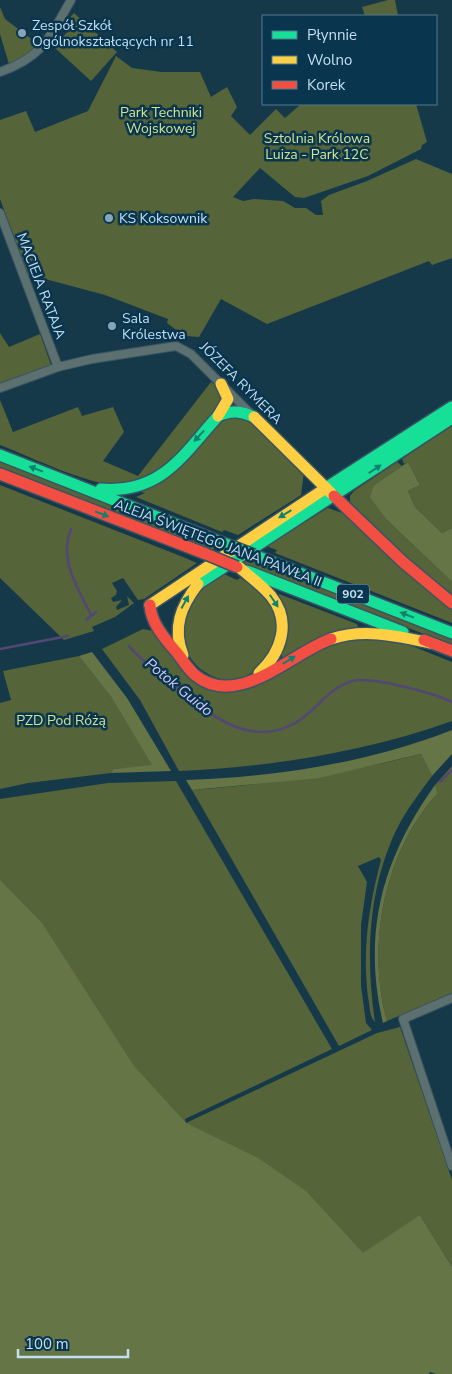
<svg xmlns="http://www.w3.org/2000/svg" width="452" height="1374" font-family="'Nunito Sans',sans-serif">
<rect width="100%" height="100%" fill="#16394a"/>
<g fill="#566439">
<polygon points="388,0 395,0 398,16 365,16 362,7"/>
<polygon points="0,7 5,19 38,44 23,58 9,64 0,34"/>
<polygon points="74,13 117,52 91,81 54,47 68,31 63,25"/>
<polygon points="116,56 132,68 162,72 200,72 211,97 227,87 237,107 231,116 250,135 276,109 285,118 301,104 416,104 427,142 422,145 421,149 368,176 304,198 295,197 260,168 233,197 243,201 254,199 283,201 295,208 306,208 316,215 323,215 321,201 329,195 367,181 416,159 452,174 452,258 432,265 429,261 267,324 221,299 199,337 186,336 184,332 179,332 167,323 168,319 105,295 34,276 29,276 0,199 0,120 26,111 35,132 88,111"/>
<polygon points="0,333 9,347 40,334 51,365 0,383"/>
<path d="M211,382L222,391L225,398C210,415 160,481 141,485C103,494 37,459 0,445V400L13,432L78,407L82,416L113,407L124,432L103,461L138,476Z"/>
<polygon points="221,416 246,416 304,472 301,495 238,535 224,530 222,532 136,497 145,493 141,492"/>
<polygon points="452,426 452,528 442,533 415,507 408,491 420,485 408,462 404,464 402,459"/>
<polygon points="0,462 217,547 212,550 0,467"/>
<polygon points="397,462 402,466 374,485 387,520 452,582 452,600 350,502 350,496 354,491"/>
<polygon points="0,485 183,557 197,563 144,599 138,600 123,578 112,583 117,591 116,595 111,598 113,602 122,600 116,607 117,610 129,605 127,596 134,603 115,617 92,627 94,631 64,640 0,578"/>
<polygon points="328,508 342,513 344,511 452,608 452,623 275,553 277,550 266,546"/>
<polygon points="248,559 452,639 452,645 243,563"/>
<path d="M224,574L237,580L240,578C256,585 277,604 278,622C278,646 276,645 262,663C218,718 129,625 224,574Z"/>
<polygon points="279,594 357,624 358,627 282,658"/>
<path d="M143,629L153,631L221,688L346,637L397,640L452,662V721C365,752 272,767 179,771L140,700L102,649Z"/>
<polygon points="79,656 111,697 153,766 113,769 111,773 28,783 0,789 0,703 11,700 3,671"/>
<path d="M421,754L432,776C421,791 410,805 401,821C368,882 365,955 375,1022C369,1016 370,1006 368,997C362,950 369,905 381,860L379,857L358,866L367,882L361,925V986L366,1023L372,1030L339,1046L192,790C272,784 343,774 421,754Z"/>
<path d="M452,766V993L387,1021C366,946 384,851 438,793L435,785Z"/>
<polygon points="176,781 332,1049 185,1119 186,1123 377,1033 400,1027 452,1180 452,1267 420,1215 429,1374 0,1374 0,799 108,783"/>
</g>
<g fill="#667546">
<polygon points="408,462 420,485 408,491 415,507 442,533 452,528 452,582 387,520 370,497 374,485"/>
<polygon points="92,652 127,698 171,771 111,773 113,769 152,765 111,697 79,656"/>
<path d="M452,730V754L432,776L421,754L319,778L192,790L186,780C275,777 368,763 452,730Z"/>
<path d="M435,785L438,793C384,851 366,946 387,1021L383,1023C362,933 382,859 435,785Z"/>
<polygon points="0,880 42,923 134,1066 186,1123 258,1158 306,1191 363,1253 420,1215 452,1267 452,1374 436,1374 430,1372 429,1374 0,1374"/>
</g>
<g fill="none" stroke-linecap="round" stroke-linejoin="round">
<g stroke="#534776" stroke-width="2.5">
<path d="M71,529C58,559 78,588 91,615"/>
<polyline points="86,620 96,612"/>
<path d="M129,646C140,660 157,671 172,683C206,711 247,750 295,723C317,711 328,687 353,681C372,676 433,693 452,702"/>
<polyline points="0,649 68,636"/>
<polyline points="440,782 452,770"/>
</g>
<defs>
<g id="street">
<path d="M0,72C44,56 49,38 71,0"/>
<polyline points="0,213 58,367"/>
<polyline points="0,388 58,367 92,359 176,346 191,354 250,413"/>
<polyline points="452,998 403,1019 452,1166"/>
</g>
<g id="fast">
<polyline points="0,455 223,543"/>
<polyline points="326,488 452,407"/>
<path d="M101,489C161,494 182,456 218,416C231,410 241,411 254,417"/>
<polyline points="254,555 452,633"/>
<polyline points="247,571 403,632"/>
<polyline points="198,584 452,418"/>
</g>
<g id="slow">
<polyline points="218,416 228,399 221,384"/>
<polyline points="254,417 331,493"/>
<path d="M239,567C250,577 262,585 271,596C292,622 281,653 259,673"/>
<polyline points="150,605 326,488"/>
<path d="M331,639C364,628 397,636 430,643"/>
<path d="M183,655C172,628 181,606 198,584"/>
</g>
<g id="jam">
<polyline points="0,474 206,554"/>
<polyline points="334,496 403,562 452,603"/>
<path d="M150,605C151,624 166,640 178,654C183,661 189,670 195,675C238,710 291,653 331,639"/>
<polyline points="424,640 452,651"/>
</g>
</defs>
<use href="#street" stroke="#395564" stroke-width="10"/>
<use href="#fast" stroke="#395564" stroke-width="14"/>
<use href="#slow" stroke="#395564" stroke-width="14"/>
<use href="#jam" stroke="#395564" stroke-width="14"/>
<use href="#street" stroke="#5b706f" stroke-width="8"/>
<use href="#fast" stroke="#16e098" stroke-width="11"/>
<use href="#slow" stroke="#ffcf43" stroke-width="11"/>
<use href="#jam" stroke="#f24e42" stroke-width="11"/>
<defs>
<polyline id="fast-bridge" points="223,543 254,555"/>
<polyline id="jam-bridge" points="206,554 237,567"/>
</defs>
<use href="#fast-bridge" stroke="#395564" stroke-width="14" stroke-linecap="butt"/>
<use href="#jam-bridge" stroke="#395564" stroke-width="14" stroke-linecap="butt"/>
<use href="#fast-bridge" stroke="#16e098" stroke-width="11"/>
<use href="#jam-bridge" stroke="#f24e42" stroke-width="11"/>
</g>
<defs><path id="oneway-solid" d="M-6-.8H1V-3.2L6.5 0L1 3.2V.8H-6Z" transform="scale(1.25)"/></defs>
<g fill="#0f826f">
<use href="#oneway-solid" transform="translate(199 436) rotate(133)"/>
<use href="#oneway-solid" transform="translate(36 469) rotate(-159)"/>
<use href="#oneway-solid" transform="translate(375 469) rotate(-34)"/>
<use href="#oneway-solid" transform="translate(102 514) rotate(21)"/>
<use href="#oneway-solid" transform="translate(285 514) rotate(149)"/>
<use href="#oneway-solid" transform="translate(274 601) rotate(56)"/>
<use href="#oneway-solid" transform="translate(185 602) rotate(-61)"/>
<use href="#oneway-solid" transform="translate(407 615) rotate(-159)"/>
<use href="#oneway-solid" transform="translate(289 660) rotate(-32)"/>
</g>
<g fill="#86a5b7" stroke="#09354e" stroke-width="2">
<circle cx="22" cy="33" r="5"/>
<circle cx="109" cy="218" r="5"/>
<circle cx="112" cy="326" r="5"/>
</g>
<g text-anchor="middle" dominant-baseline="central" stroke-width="5" stroke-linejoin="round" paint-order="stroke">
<rect fill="#09354e" stroke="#8bacc1" stroke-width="1" x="337" y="584.5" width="32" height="19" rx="4"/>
<g font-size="12" font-weight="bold" fill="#c3dff2">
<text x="353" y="594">902</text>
</g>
<g font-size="14" fill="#c3dff2" stroke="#09354e" text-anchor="start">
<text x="32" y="25">Zespół Szkół<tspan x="32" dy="16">Ogólnokształcących nr 11</tspan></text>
<text x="119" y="218">KS Koksownik</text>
<text x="122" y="318">Sala<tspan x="122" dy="16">Królestwa</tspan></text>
</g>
<g font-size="14" fill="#d2e48e" stroke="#09354e">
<text x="161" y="112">Park Techniki<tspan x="161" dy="16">Wojskowej</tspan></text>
<text x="317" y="138">Sztolnia Królowa<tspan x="317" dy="16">Luiza - Park 12C</tspan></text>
<text x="61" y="720">PZD Pod Różą</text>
</g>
<g font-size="14" fill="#c3dff2" stroke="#09354e">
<text transform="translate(41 286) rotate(69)">MACIEJA RATAJA</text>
<text transform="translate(241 383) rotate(45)">JÓZEFA RYMERA</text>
<text transform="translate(218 543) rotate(21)">ALEJA ŚWIĘTEGO JANA PAWŁA II</text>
</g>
<g font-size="15" font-style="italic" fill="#d5c7f7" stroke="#09354e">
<text transform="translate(179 687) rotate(39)">Potok Guido</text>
</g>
</g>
<rect x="262" y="15" width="175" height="90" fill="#09354e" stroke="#537990"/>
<rect x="272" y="31" width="25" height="8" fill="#16e098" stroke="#537990"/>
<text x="307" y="40" font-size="15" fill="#c3dff2">Płynnie</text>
<rect x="272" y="56" width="25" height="8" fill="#ffcf43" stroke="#537990"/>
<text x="307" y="65" font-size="15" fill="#c3dff2">Wolno</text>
<rect x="272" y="81" width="25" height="8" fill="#f24e42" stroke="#537990"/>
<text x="307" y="90" font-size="15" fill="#c3dff2">Korek</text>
<path d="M18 1349v8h110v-8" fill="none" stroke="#c3dff2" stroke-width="2.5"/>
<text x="25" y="1349" font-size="15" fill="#c3dff2" stroke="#09354e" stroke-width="4" paint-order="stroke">100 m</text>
</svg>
